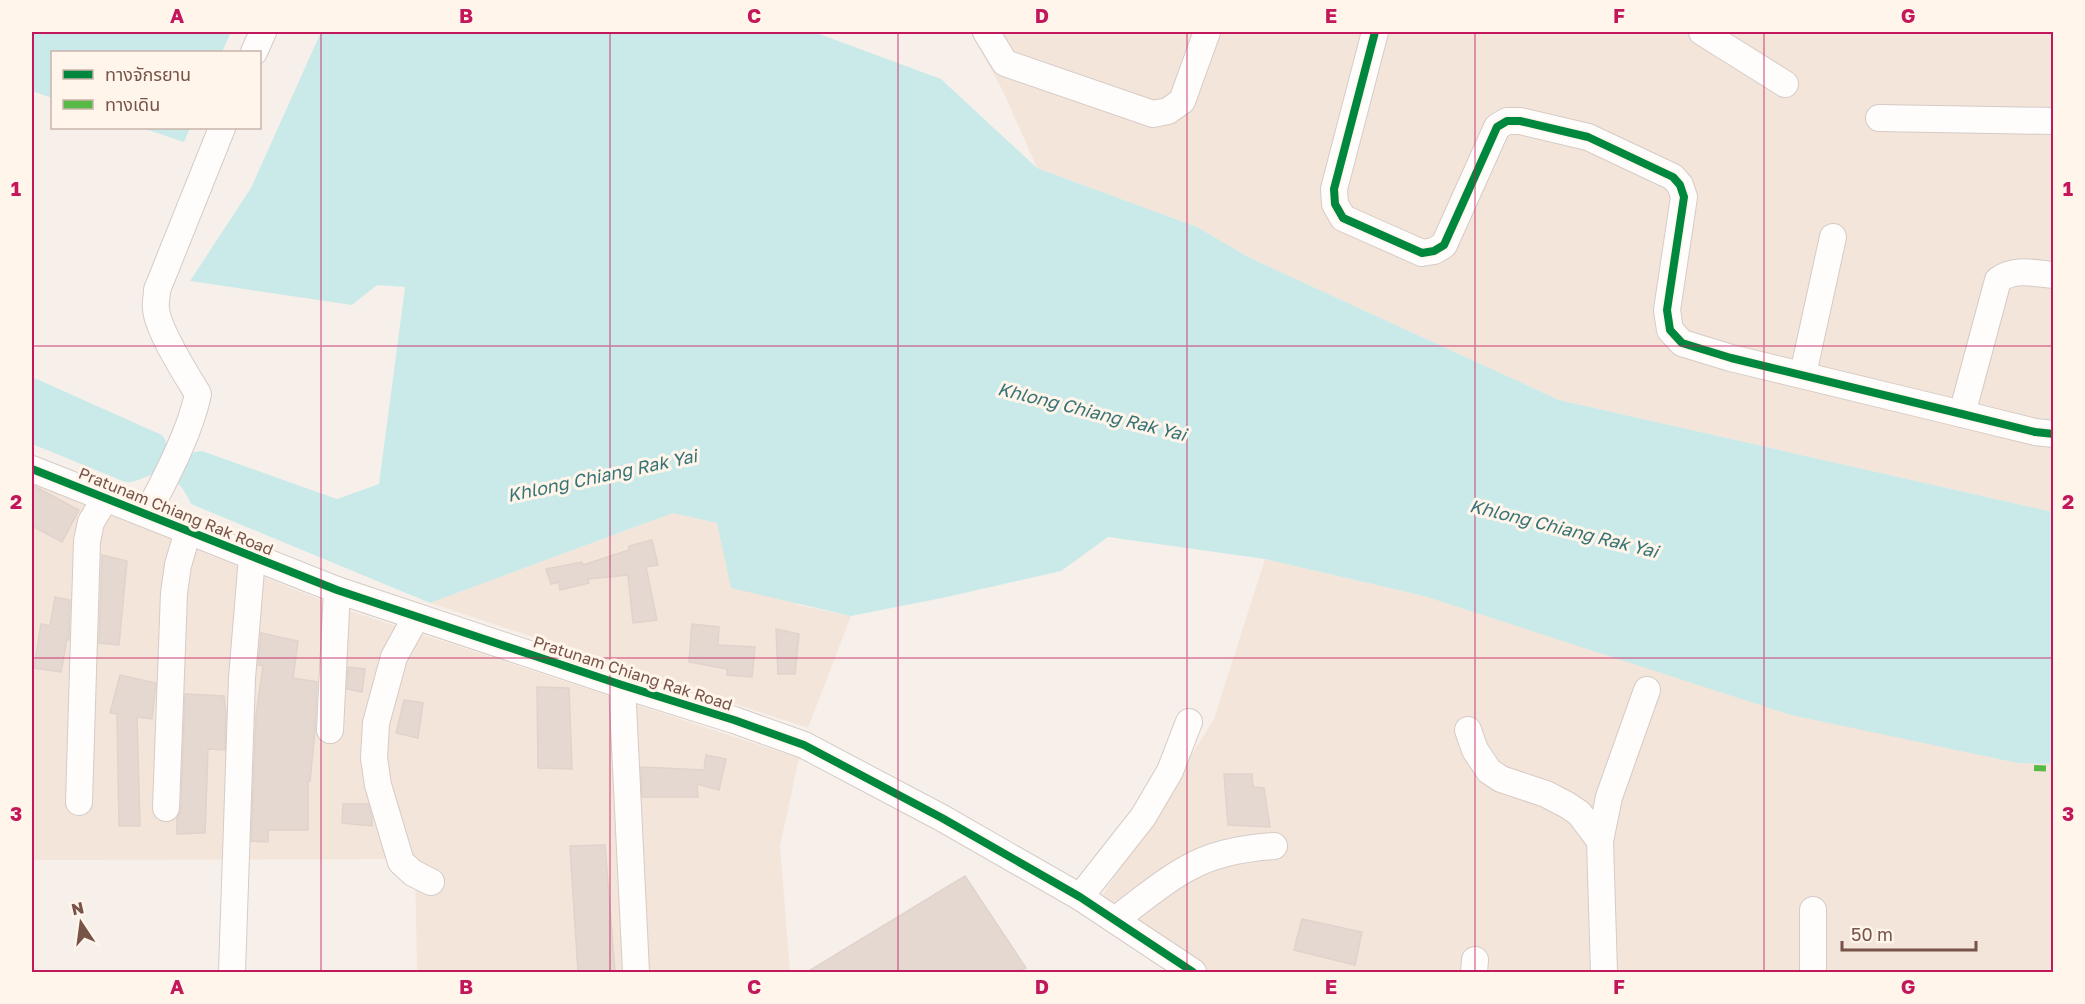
<svg xmlns="http://www.w3.org/2000/svg" width="2085" height="1004" font-family="'Golos Text','Noto Sans Thai',sans-serif">
<rect width="100%" height="100%" fill="#f7f0ea"/>
<g fill="#f3e5da">
<polygon points="970,32 2053,32 2053,512 1559,400 1250,258 1197,227 1037,168 1003,91"/>
<polygon points="32,483 338,607 799,758 780,846 790,972 417,972 415,859 34,860 32,909"/>
<polygon points="673,513 717,523 798,605 851,616 808,728 430,603"/>
<polygon points="1265,559 1424,596 2018,763 2053,764 2053,972 1199,972 1097,904 1214,719"/>
</g>
<g fill="#caeae9">
<polygon points="32,32 231,32 222,52 52,52 52,98 32,91"/>
<path d="M321,32H814L941,79L1037,168L1197,227L1250,258L1559,400L2053,512V764L2018,763L1791,715L1424,596L1265,559L1108,537L1061,571L942,598L851,616L731,588L717,523L673,513L430,603L191,504C185,491 181,483 166,477C162,476 157,473 152,475C142,477 137,483 125,482L32,444V377L162,435L165,439L167,447L187,459L194,452L202,451L337,499L379,484L405,287L377,285L352,305L190,281L251,188Z"/>
<polygon points="142,128 190,128 184,142"/>
</g>
<g fill="#e4d8d1" stroke="#e1d2cc" stroke-width="1.5">
<polygon points="32,485 79,510 62,542 32,526"/>
<polygon points="652,540 658,565 646,567 657,620 633,623 628,575 588,579 589,583 560,590 559,582 551,584 546,569 582,562 583,565 629,550 629,546"/>
<polygon points="102,555 127,561 119,645 99,643"/>
<polygon points="55,597 70,600 69,640 67,639 61,672 34,668 41,624 50,626"/>
<polygon points="692,624 719,627 718,645 755,647 752,677 727,675 727,669 689,662"/>
<polygon points="776,629 799,634 795,674 778,674"/>
<polygon points="261,633 298,641 293,678 317,682 315,731 310,781 308,781 308,830 268,830 268,842 251,841 256,715 263,666 258,665"/>
<polygon points="348,667 365,669 362,692 347,689"/>
<polygon points="120,675 156,683 152,719 137,717 140,826 119,826 117,714 110,713"/>
<polygon points="537,687 569,688 572,769 538,768"/>
<polygon points="185,694 224,696 226,714 225,750 208,749 205,833 177,834 177,818 181,809"/>
<polygon points="404,700 423,703 418,738 396,733"/>
<polygon points="706,755 726,759 719,790 697,784 698,797 642,797 641,767 704,770"/>
<polygon points="1224,774 1252,774 1253,787 1264,788 1270,827 1228,825"/>
<polygon points="343,804 368,804 372,816 372,826 342,823"/>
<polygon points="605,845 615,972 578,972 570,846"/>
<polygon points="965,876 1026,968 1018,972 807,972"/>
<polygon points="1302,919 1362,932 1355,965 1294,950"/>
</g>
<g fill="none" stroke-linecap="round" stroke-linejoin="round">
<defs>
<g id="minor">
<polyline points="986,32 1005,63 1153,114 1168,111 1182,101 1207,32"/>
<polyline points="1375,32 1334,189 1335,204 1343,218 1422,253 1434,251 1444,245 1497,127 1507,121 1520,121 1588,137 1673,177 1680,185 1684,197 1667,310 1670,330 1682,343 1731,358 1962,414 2035,432 2054,434"/>
<polyline points="1702,32 1785,84"/>
<polyline points="254,52 263,32"/>
<polyline points="1879,118 2054,121"/>
<polyline points="1803,374 1833,237"/>
<path d="M1962,414L1998,280C2015,268 2033,273 2054,275"/>
<polyline points="32,469 337,590 622,685 734,720 804,745 942,818 1080,897 1193,972"/>
<path d="M147,514C165,479 190,433 198,394C186,374 158,331 156,309C155,303 157,296 157,290L222,128"/>
<polyline points="416,617 394,657 376,723 374,758 378,785 401,862 413,873 431,882"/>
<polyline points="622,685 636,972"/>
<polyline points="330,730 337,590"/>
<polyline points="1468,730 1475,750 1489,771 1501,779 1546,794 1567,805 1579,813 1600,841"/>
<polyline points="79,802 87,541 91,522 106,497"/>
<polyline points="166,808 174,593 178,565 188,531"/>
<polyline points="1080,897 1143,817 1170,771 1189,722"/>
<path d="M1115,920C1138,903 1163,881 1188,868C1214,853 1244,848 1274,846"/>
<polyline points="232,972 242,678 252,557"/>
<polyline points="1474,972 1475,960"/>
<polyline points="1604,972 1600,841 1609,797 1647,690"/>
<polyline points="1813,972 1813,910"/>
</g>
</defs>
<use href="#minor" stroke="#d6cbc6" stroke-width="28"/>
<use href="#minor" stroke="#fefdfc" stroke-width="26"/>
<polyline stroke="#58b947" stroke-width="6" stroke-dasharray="12 6" stroke-linecap="butt" points="2034,768 2054,769"/>
<defs>
<g id="cycleway">
<polyline points="1375,32 1334,189 1335,204 1343,218 1422,253 1434,251 1444,245 1497,127 1507,121 1520,121 1588,137 1673,177 1680,185 1684,197 1667,310 1670,330 1682,343 1731,358 1962,414 2035,432 2054,434"/>
<polyline points="32,469 337,590 622,685 734,720 804,745 942,818 1080,897 1193,972"/>
</g>
</defs>
<use href="#cycleway" stroke="#fff5eb" stroke-width="11"/>
<use href="#cycleway" stroke="#00873e" stroke-width="8"/>
</g>
<path fill="none" stroke="#c2185b" stroke-width="1.5" stroke-opacity="0.55" d="M321,32V972M610,32V972M898,32V972M1187,32V972M1475,32V972M1764,32V972M32,346H2054M32,658H2054"/>
<g text-anchor="middle" dominant-baseline="central" stroke-width="6" stroke-linejoin="round" paint-order="stroke">
<g font-size="16" fill="#775348" stroke="#fff5eb">
<text transform="translate(176 511) rotate(22)">Pratunam Chiang Rak Road</text>
<text transform="translate(633 673) rotate(18)">Pratunam Chiang Rak Road</text>
</g>
<g font-size="18" font-style="italic" fill="#387476" stroke="#fff5eb">
<text transform="translate(1092 411) rotate(14)">Khlong Chiang Rak Yai</text>
<text transform="translate(602 475) rotate(-12)">Khlong Chiang Rak Yai</text>
<text transform="translate(1564 528) rotate(14)">Khlong Chiang Rak Yai</text>
</g>
</g>
<rect width="2085" height="1004" fill="none" stroke="#fff5eb" stroke-width="66"/>
<rect x="51" y="51" width="210" height="78" fill="#fff5eb" stroke="#c9b4aa" stroke-width="1.5"/>
<rect x="63" y="70" width="30" height="9" fill="#00873e" stroke="#c9b4aa" stroke-width="1.5"/>
<text x="105" y="81" font-size="18" fill="#775348">ทางจักรยาน</text>
<rect x="63" y="100" width="30" height="9" fill="#58b947" stroke="#c9b4aa" stroke-width="1.5"/>
<text x="105" y="111" font-size="18" fill="#775348">ทางเดิน</text>
<g transform="translate(81 923) rotate(347)" stroke="#fff5eb" stroke-width="4.5" paint-order="stroke">
<path d="M0-4.5L10 22L0 15L-10 22Z" fill="#775348"/>
<text y="-9" font-size="16" font-weight="bold" text-anchor="middle" fill="#775348">N</text>
</g>
<path d="M1842 941v9h134v-9" fill="none" stroke="#775348" stroke-width="3"/>
<text x="1851" y="941" font-size="18" fill="#775348" stroke="#fff5eb" stroke-width="4.5" paint-order="stroke">50 m</text>
<rect x="33" y="33" width="2019" height="938" fill="none" stroke="#c2185b" stroke-width="2"/>
<g font-size="20" text-anchor="middle" font-weight="bold" fill="#c2185b">
<text x="177" y="23">A</text>
<text x="466" y="23">B</text>
<text x="754" y="23">C</text>
<text x="1042" y="23">D</text>
<text x="1331" y="23">E</text>
<text x="1619" y="23">F</text>
<text x="1908" y="23">G</text>
<text x="16" y="196">1</text>
<text x="2068" y="196">1</text>
<text x="16" y="509">2</text>
<text x="2068" y="509">2</text>
<text x="16" y="821">3</text>
<text x="2068" y="821">3</text>
<text x="177" y="994">A</text>
<text x="466" y="994">B</text>
<text x="754" y="994">C</text>
<text x="1042" y="994">D</text>
<text x="1331" y="994">E</text>
<text x="1619" y="994">F</text>
<text x="1908" y="994">G</text>
</g>
</svg>
